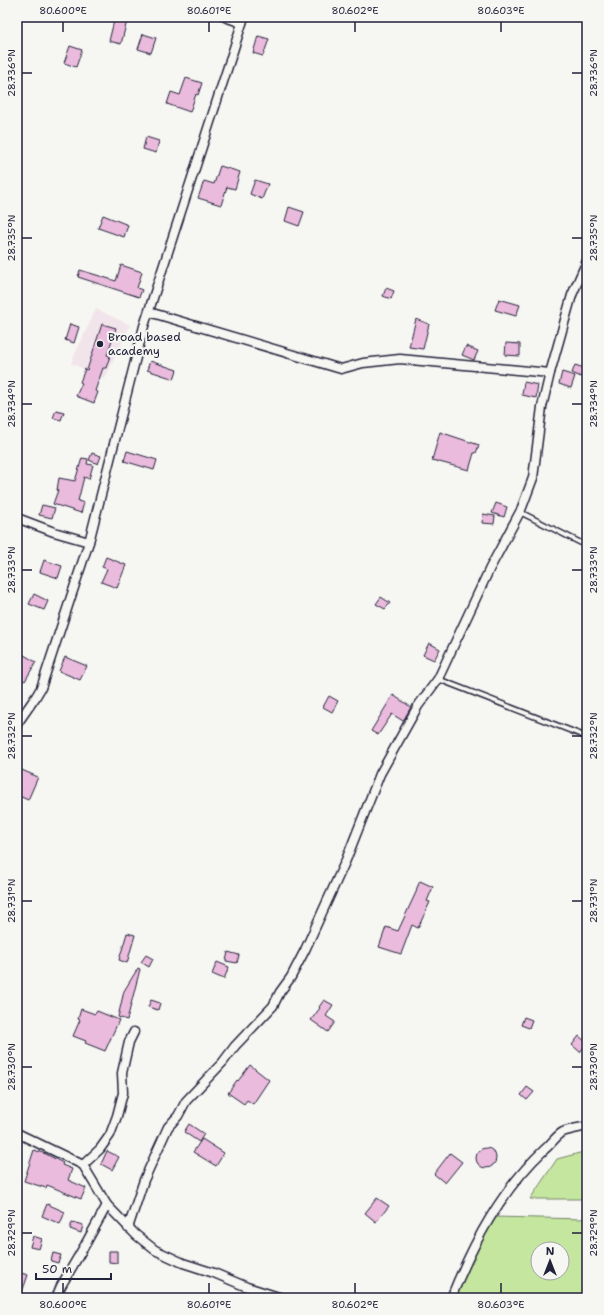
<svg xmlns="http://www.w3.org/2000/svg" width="604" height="1315" font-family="'Shantell Sans',sans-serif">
<rect width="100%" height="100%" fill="#f6f6f2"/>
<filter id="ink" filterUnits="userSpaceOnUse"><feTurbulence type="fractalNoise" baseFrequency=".025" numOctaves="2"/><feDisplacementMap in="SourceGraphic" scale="8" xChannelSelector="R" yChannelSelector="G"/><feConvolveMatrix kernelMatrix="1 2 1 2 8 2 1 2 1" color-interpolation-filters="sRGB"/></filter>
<g filter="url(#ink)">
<polygon fill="#f2e4eb" points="96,309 130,325 105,379 71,363"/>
<g fill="#c5e69e" stroke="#74846c" fill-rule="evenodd">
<polygon points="587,1151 587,1199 530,1199 557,1159"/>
<path d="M492,1217L587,1219V1298H453ZM538,1249H562V1273H538Z"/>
</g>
<g fill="#eabbdc" stroke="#22223b">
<polygon points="115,17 128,17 121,44 109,41"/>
<polygon points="143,34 156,38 151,53 138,49"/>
<polygon points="258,36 269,39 263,56 253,53"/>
<polygon points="70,46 82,50 76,67 64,63"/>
<polygon points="186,78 202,83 198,95 196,94 190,112 167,104 171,92 180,95"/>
<polygon points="146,137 159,141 156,153 143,149"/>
<polygon points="220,166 240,172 235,189 227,187 221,205 198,198 204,181 214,184"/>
<polygon points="255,180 268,184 262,199 250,194"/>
<polygon points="289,207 304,212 299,226 285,221"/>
<polygon points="103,215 128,225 124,237 98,228"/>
<polygon points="121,265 142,272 137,288 142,290 139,297 78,277 80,270 116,281"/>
<polygon points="386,288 394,291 391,299 383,296"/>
<polygon points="499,299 520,305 516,316 495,310"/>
<polygon points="416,319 429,324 423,349 409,347"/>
<polygon points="70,324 79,327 74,343 65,340"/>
<polygon points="102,324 116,328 107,355 110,356 106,368 103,368 95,391 98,392 94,403 76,396 82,383 80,382 85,369 87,370"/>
<polygon points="506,343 520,344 520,356 505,355"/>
<polygon points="466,346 478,351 474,360 462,355"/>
<polygon points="150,361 177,370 174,379 147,370"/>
<polygon points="575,365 584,368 581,377 572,373"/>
<polygon points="562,372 575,376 571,388 559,384"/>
<polygon points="524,382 538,385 536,398 522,395"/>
<polygon points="56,410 64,412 61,420 53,418"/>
<polygon points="440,432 479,445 476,453 474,453 469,470 432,460"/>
<polygon points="127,451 157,460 154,470 124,461"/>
<polygon points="92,453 101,456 98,464 89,460"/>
<polygon points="82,458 88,459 87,464 93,465 89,479 84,477 78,501 84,503 81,513 53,504 58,490 57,490 59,478 75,481"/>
<polygon points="496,503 507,507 504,517 492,513"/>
<polygon points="42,505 55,508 52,518 39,515"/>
<polygon points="483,514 495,516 494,524 482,523"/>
<polygon points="106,557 126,565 117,588 101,582 107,569 102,567"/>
<polygon points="44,560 62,566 58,578 40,572"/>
<polygon points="34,594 48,601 44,610 29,604"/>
<polygon points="381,597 390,603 385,609 376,604"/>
<polygon points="429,643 440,649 434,660 423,655"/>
<polygon points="17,651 36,662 25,681 17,677"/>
<polygon points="65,657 87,666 80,680 59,671"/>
<polygon points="393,695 411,707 403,721 392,714 378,735 371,731"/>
<polygon points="329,696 338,701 332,712 323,707"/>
<polygon points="17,768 38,777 28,800 17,795"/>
<polygon points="420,881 433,887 427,901 430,902 418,928 412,925 401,954 379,947 386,927 398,931 417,890 416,890"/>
<polygon points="127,933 135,935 127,963 119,960"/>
<polygon points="228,952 239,955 237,963 226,961"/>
<polygon points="146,955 153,959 149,967 141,962"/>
<polygon points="217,962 229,967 224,979 212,974"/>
<polygon points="138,968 140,969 127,1020 118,1017 124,991"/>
<polygon points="151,1000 160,1003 158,1010 148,1007"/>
<polygon points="324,1000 333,1005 326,1016 335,1022 328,1032 311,1020 320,1008 319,1007"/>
<polygon points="81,1009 95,1014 97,1011 119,1020 105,1051 85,1043 86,1041 73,1036 80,1020 78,1019"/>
<polygon points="524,1017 532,1020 529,1028 521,1025"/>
<polygon points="579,1036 587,1043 580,1052 572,1045"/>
<polygon points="250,1065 269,1080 253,1104 247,1100 244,1104 228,1093 237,1080 238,1081"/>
<polygon points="527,1087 534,1092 527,1100 521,1095"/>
<polygon points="189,1124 204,1134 199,1142 184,1132"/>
<polygon points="202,1139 224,1153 216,1166 193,1152"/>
<circle cx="486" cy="1158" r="10"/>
<polygon points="34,1150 46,1154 63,1163 62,1165 72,1169 68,1180 86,1188 81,1199 47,1185 46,1188 24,1181"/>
<polygon points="107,1151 119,1157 112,1170 101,1164"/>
<polygon points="450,1153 462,1162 445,1183 434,1174"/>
<polygon points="377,1198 389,1206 376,1222 365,1213"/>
<polygon points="47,1204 65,1212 60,1224 42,1216"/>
<polygon points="72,1222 83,1225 81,1233 70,1229"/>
<polygon points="33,1236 42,1239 39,1249 30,1247"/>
<polygon points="109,1251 117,1251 117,1263 109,1262"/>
<polygon points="53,1253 61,1255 58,1263 51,1261"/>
<polygon points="17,1272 28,1275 20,1298 17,1298"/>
</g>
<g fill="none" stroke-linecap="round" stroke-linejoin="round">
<defs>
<g id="service">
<polyline points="520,512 587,546"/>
<polyline points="438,679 587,737"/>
</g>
<g id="minor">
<polyline points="225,17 242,23"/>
<polyline points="149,312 341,369 363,363 400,359 550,373"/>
<polyline points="17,518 54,532 89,542"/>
<polyline points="17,724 35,698 41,688 89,542 144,326 244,17"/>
<polyline points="17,1133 83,1165 107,1205 136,1235 155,1250 183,1263 214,1273 247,1287 282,1298"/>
<polyline points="83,1165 100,1149 110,1135 117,1116 123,1093 122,1073 129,1042 134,1032"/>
<polyline points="128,1228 144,1180 168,1127 178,1116 186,1101 223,1062 235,1046 273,1006 280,992 291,977 305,950 346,860 380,774 418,706 438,679 490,568 521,510 533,478 542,407 550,373 572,295 587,261"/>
<polyline points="56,1298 61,1286 85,1245 107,1205"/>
<path d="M451,1298C473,1243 501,1190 545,1149C551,1144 557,1135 563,1132C570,1129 580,1128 587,1126"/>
</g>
</defs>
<use href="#service" stroke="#22223b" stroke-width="7"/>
<use href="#minor" stroke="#22223b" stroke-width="11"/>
<use href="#service" stroke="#f6f6f2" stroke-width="4"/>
<use href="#minor" stroke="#f6f6f2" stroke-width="8"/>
</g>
</g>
<path fill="none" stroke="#22223b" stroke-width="1.5" d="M63,22V32M209,22V32M355,22V32M501,22V32M22,73H32M572,73H582M22,238H32M572,238H582M22,404H32M572,404H582M22,570H32M572,570H582M22,736H32M572,736H582M22,901H32M572,901H582M22,1067H32M572,1067H582M22,1233H32M572,1233H582M63,1283V1293M209,1283V1293M355,1283V1293M501,1283V1293"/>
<circle fill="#22223b" stroke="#f6f6f2" stroke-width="1.5" cx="100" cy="344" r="4"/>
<g text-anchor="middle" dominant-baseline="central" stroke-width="4" stroke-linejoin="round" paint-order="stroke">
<g font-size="12" fill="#22223b" stroke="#f6f6f2" text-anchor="start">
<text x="108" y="337">Broad based<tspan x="108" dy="14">academy</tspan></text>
</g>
</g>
<rect width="604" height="1315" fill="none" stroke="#f6f6f2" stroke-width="44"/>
<g transform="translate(550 1261)"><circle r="19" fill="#f6f6f2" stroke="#a1a1a9"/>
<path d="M0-3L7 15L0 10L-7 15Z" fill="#22223b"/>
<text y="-6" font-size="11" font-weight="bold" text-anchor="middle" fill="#22223b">N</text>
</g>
<path d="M36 1273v6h75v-6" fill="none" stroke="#22223b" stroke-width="2"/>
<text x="42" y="1273" font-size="12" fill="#22223b" stroke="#f6f6f2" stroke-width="3" paint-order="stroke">50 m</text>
<rect x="22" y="22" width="560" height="1271" fill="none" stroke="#22223b" stroke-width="1.5"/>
<g font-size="10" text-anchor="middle" fill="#22223b">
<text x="63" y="14">80.600°E</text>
<text x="209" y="14">80.601°E</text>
<text x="355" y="14">80.602°E</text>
<text x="501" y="14">80.603°E</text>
<text transform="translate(11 73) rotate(-90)" y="4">28.736°N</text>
<text transform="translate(593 73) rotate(-90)" y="4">28.736°N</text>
<text transform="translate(11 238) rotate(-90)" y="4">28.735°N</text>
<text transform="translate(593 238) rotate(-90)" y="4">28.735°N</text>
<text transform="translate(11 404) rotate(-90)" y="4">28.734°N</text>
<text transform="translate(593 404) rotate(-90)" y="4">28.734°N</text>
<text transform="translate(11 570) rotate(-90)" y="4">28.733°N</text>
<text transform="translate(593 570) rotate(-90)" y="4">28.733°N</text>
<text transform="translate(11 736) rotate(-90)" y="4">28.732°N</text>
<text transform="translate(593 736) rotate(-90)" y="4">28.732°N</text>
<text transform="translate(11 901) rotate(-90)" y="4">28.731°N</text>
<text transform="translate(593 901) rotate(-90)" y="4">28.731°N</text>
<text transform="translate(11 1067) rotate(-90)" y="4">28.730°N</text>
<text transform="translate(593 1067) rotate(-90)" y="4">28.730°N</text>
<text transform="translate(11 1233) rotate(-90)" y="4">28.729°N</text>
<text transform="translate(593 1233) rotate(-90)" y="4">28.729°N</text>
<text x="63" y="1308">80.600°E</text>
<text x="209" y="1308">80.601°E</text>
<text x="355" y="1308">80.602°E</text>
<text x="501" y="1308">80.603°E</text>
</g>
</svg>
